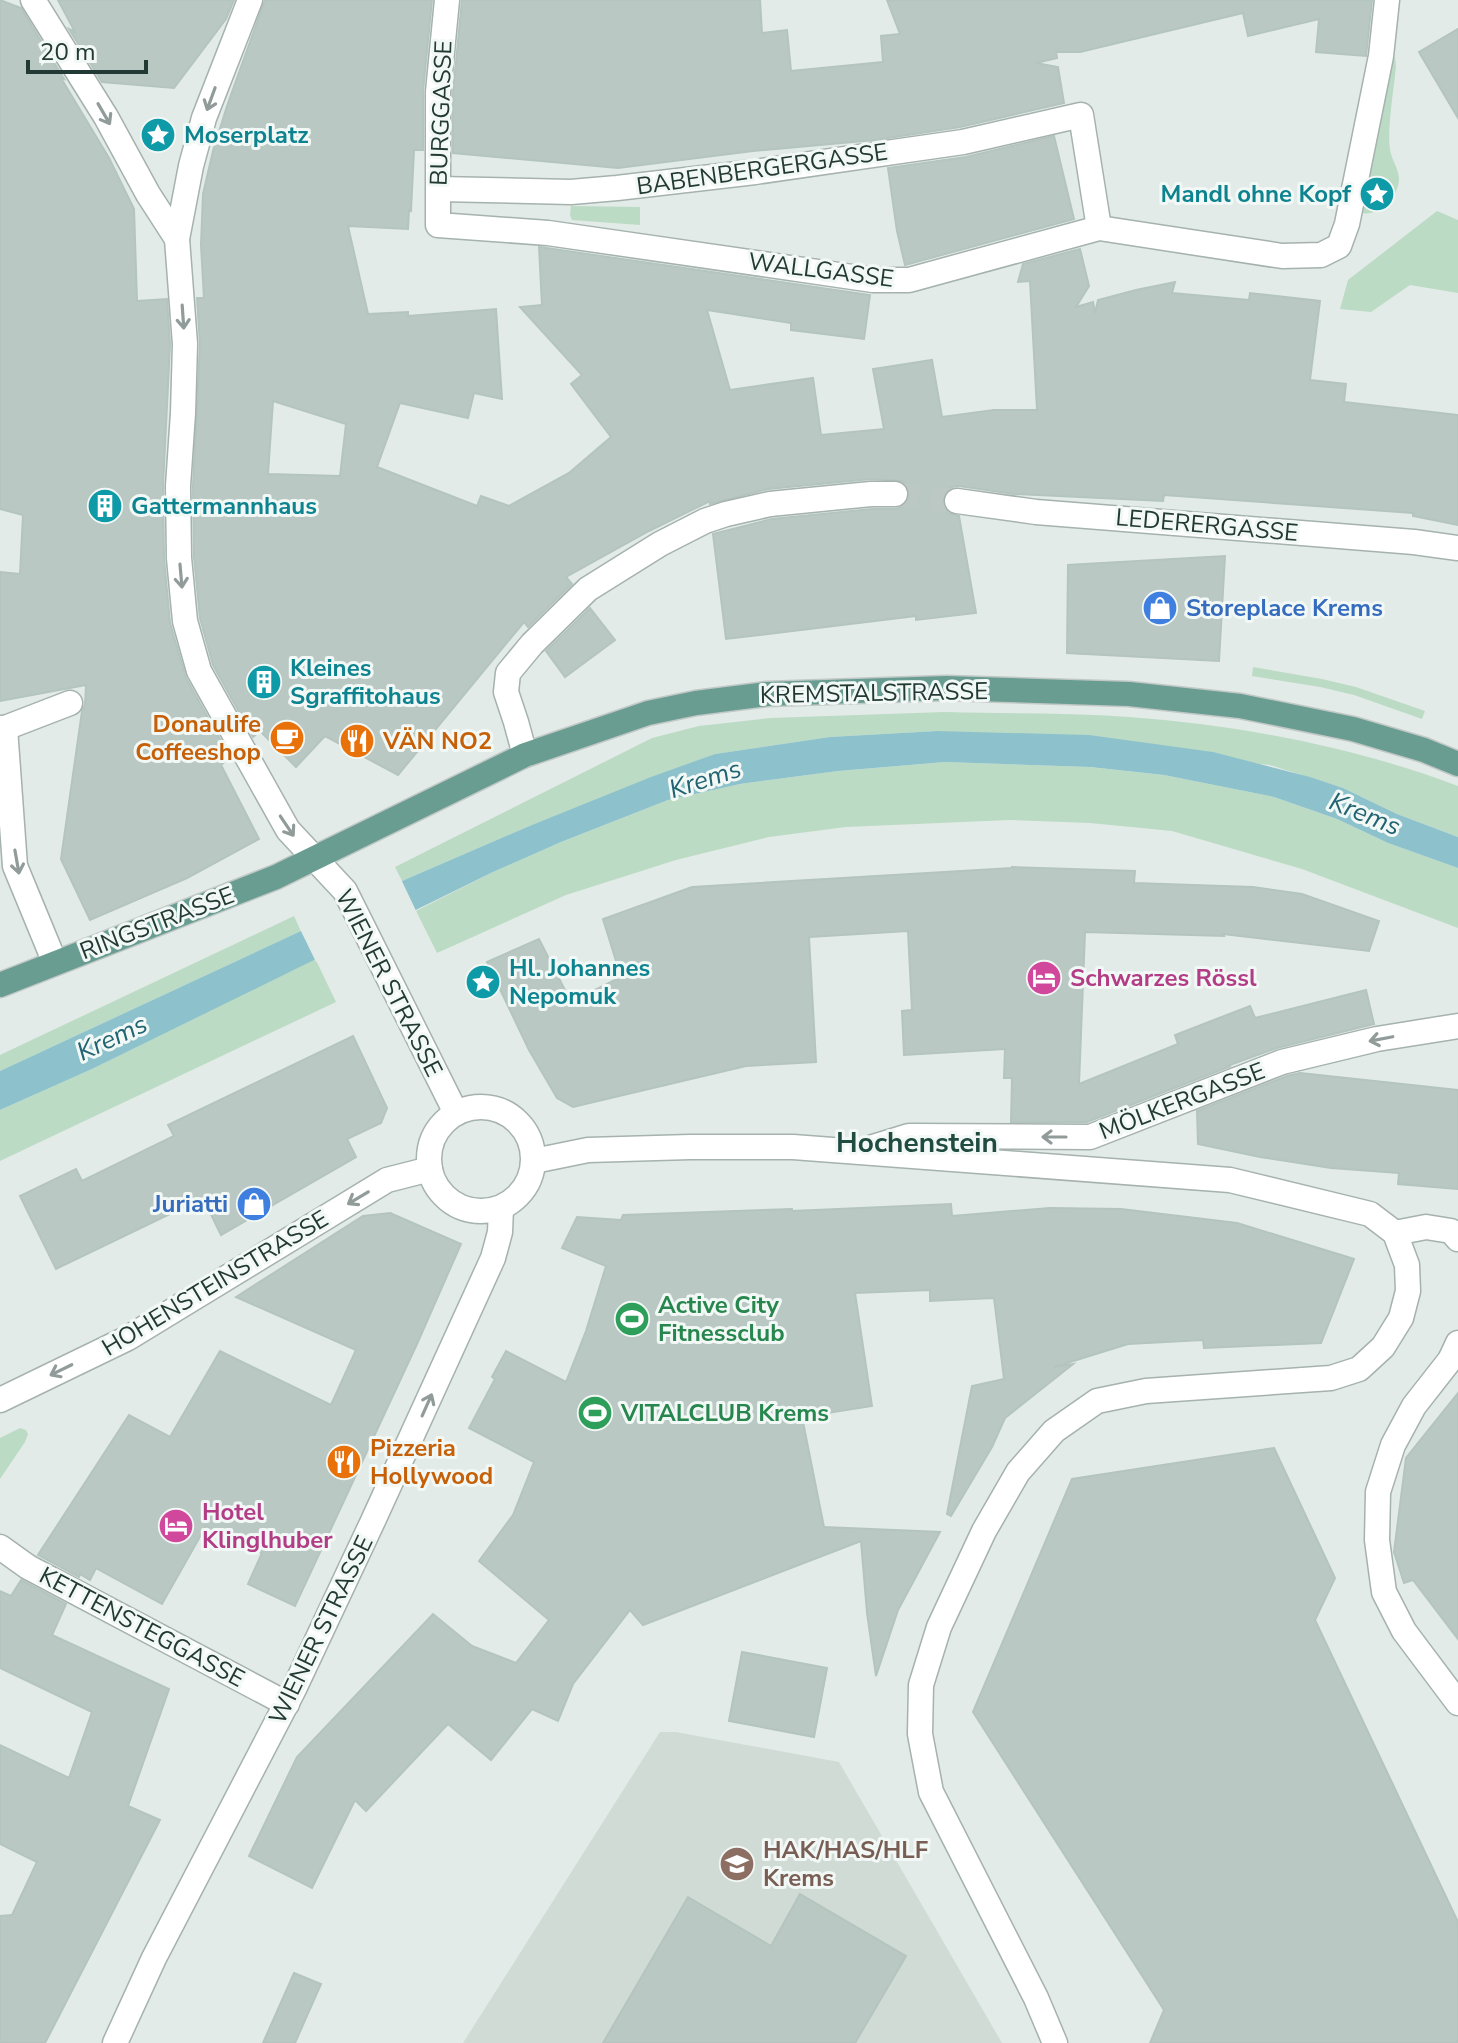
<svg xmlns="http://www.w3.org/2000/svg" width="1458" height="2043" font-family="'Nunito Sans',sans-serif">
<rect width="100%" height="100%" fill="#e2ebe7"/>
<polygon fill="#d0dbd6" points="660,1732 676,1732 839,1762 1002,2043 463,2043"/>
<g fill="#bcdbc5">
<path d="M1392,57H1395L1396,66C1394,89 1387,128 1390,149C1391,159 1399,169 1399,179C1399,196 1378,217 1361,213Z"/>
<polygon points="571,206 640,207 640,225 572,220 570,215"/>
<polygon points="1437,211 1458,220 1458,293 1410,285 1371,312 1340,309 1348,280"/>
<polygon points="1253,667 1322,679 1356,687 1425,711 1422,719 1354,695 1320,687 1252,676"/>
<path d="M945,712C1006,714 1068,712 1129,717C1239,725 1355,747 1458,786V837L1397,814L1343,788L1270,765L937,731L830,737L715,754L527,827L402,881L395,867L652,738L699,726L770,718Z"/>
<polygon points="945,762 1089,767 1164,775 1274,797 1337,819 1388,843 1458,868 1458,928 1302,869 1172,831 1090,823 1010,820 846,827 769,837 676,860 566,895 437,953 416,911 493,872 561,842 668,800 740,784 838,771"/>
<polygon points="294,916 301,931 0,1071 0,1055"/>
<polygon points="315,958 336,1002 0,1161 0,1110 92,1069"/>
<polygon points="20,1428 26,1430 28,1434 25,1442 0,1479 0,1438"/>
</g>
<polygon fill="#8dc2cc" points="937,731 1089,735 1213,752 1310,777 1343,788 1397,814 1458,837 1458,868 1388,843 1337,819 1274,797 1164,775 1090,767 945,762 838,771 740,784 668,800 561,842 493,872 92,1069 0,1110 0,1071 301,931 402,881 527,827 651,777 715,754 830,737"/>
<polygon fill="#e2ebe7" points="400,877 418,915 316,962 299,927"/>
<g fill="#bac8c3" stroke="#b4c4be" stroke-width="2" fill-rule="evenodd">
<polygon points="0,0 21,8 64,79 61,78 109,158 134,209 137,301 167,299 170,344 163,486 164,558 170,623 186,678 230,757 221,765 259,839 187,878 90,920 61,859 82,711 85,705 86,685 0,701 0,572 20,574 23,515 0,509"/>
<polygon points="58,0 234,0 226,19 174,88 102,82 69,29 75,32"/>
<path d="M265,0H432L423,91V150H414L411,211L409,210L408,229L348,226L368,314L408,312V316L496,309L502,399L474,393L468,418L400,403L377,467L477,506L481,496L509,506L569,473L611,437L571,384L582,375L520,307L542,305L539,247L870,295L864,339L791,330V323L707,310L730,390L813,378L821,435L884,429L873,369L932,360L942,417L994,410H1037L1030,281L1018,282L1023,264L1080,249L1089,286L1076,307L1093,302L1095,313L1098,300L1136,290L1175,282L1172,293L1249,300L1250,293L1320,301L1310,380L1346,384L1344,402L1458,415V525L1413,516V513L1164,495L1163,501L1014,494L959,486L952,487L945,492L942,500L943,506L948,513L959,516L976,613L916,620V616L726,639L713,534L772,519L872,509H896L902,507L908,502L910,493L908,486L902,481L871,479L768,489L710,504V501L649,531L566,577L572,584L528,627L524,622L398,775L325,736L296,767L260,731L253,737L213,665L200,618L194,557L193,486L200,344L197,298H204L201,245L203,194L213,151L227,106ZM273,401L346,424L340,476L268,474Z"/>
<polygon points="462,0 760,0 762,33 787,30 791,71 883,62 881,36 900,34 887,0 1372,0 1366,56 1316,52 1319,19 1248,36 1243,13 1080,52 1056,52 1057,58 1036,63 1058,67 1064,103 960,127 875,140 753,151 618,168 453,153 453,93"/>
<polygon points="1458,29 1458,118 1419,52"/>
<polygon points="1054,136 1074,219 905,265 897,231 888,168 966,157"/>
<polygon points="1225,556 1219,661 1067,653 1068,565"/>
<polygon points="590,608 615,640 565,677 546,651"/>
<polygon points="1012,867 1135,871 1134,883 1253,887 1302,894 1379,921 1369,951 1223,934 1224,936 1085,932 1079,1084 1178,1044 1175,1035 1250,1006 1255,1018 1366,990 1374,1024 1277,1048 1227,1066 1231,1066 1087,1122 1011,1122 1012,1078 1004,1078 1005,1049 904,1055 902,1011 912,1010 908,931 809,937 816,1062 746,1066 573,1107 557,1098 529,1050 487,962 539,939 571,1002 621,977 603,919 692,887 1012,868"/>
<polygon points="353,1036 387,1108 381,1123 347,1139 356,1157 221,1235 203,1198 56,1269 20,1196 76,1169 82,1181 174,1136 168,1125"/>
<polygon points="1300,1073 1458,1090 1458,1189 1398,1184 1399,1173 1331,1168 1260,1157 1198,1144 1197,1111 1287,1076"/>
<polygon points="951,1204 952,1216 1050,1208 1121,1209 1237,1223 1354,1259 1321,1343 1204,1348 1203,1340 1128,1344 1054,1367 1073,1364 1005,1418 992,1447 951,1516 947,1514 972,1386 1004,1379 994,1298 930,1301 930,1290 855,1293 872,1406 802,1417 824,1527 940,1532 898,1610 876,1676 867,1613 861,1541 643,1625 630,1610 573,1684 558,1721 532,1709 491,1760 448,1724 366,1811 355,1800 312,1888 249,1856 297,1757 433,1614 472,1646 516,1663 549,1620 479,1561 513,1515 534,1462 469,1428 495,1379 492,1377 506,1351 566,1382 586,1331 606,1266 562,1248 577,1217 621,1220 623,1215 792,1209 792,1211"/>
<polygon points="390,1213 461,1244 417,1344 295,1606 248,1584 262,1553 206,1526 162,1604 96,1568 90,1580 80,1574 79,1577 38,1555 129,1415 170,1437 220,1351 331,1405 356,1350 236,1297 363,1216"/>
<polygon points="1458,1393 1458,1639 1413,1580 1404,1583 1394,1552 1406,1458"/>
<polygon points="1274,1448 1335,1578 1315,1620 1458,1922 1458,2043 1150,2043 1164,2010 973,1712 1072,1479"/>
<polygon points="21,1580 66,1604 52,1635 169,1689 128,1806 160,1820 45,2043 0,2043 0,1916 12,1915 37,1862 0,1844 0,1745 69,1778 92,1712 0,1668 0,1591 11,1596"/>
<polygon points="742,1652 827,1668 814,1737 729,1721"/>
<polygon points="800,1894 906,1956 855,2043 603,2043 688,1897 771,1946"/>
<polygon points="294,1973 321,1984 295,2043 263,2043"/>
</g>
<g fill="none" stroke-linecap="round" stroke-linejoin="round">
<polyline stroke="#bcc8c3" stroke-width="24" stroke-dasharray="24 12" stroke-linecap="butt" points="895,494 957,501"/>
<defs>
<g id="minor">
<polyline points="33,0 106,117 148,194 177,239"/>
<polyline points="250,0 204,118 191,166 177,239 185,344 183,413 178,486 179,558 185,621 199,671 288,830 345,891 456,1113"/>
<polyline points="447,0 438,92 438,225 548,233 873,280 909,280 1099,228 1282,256 1321,255 1339,246 1347,224 1381,56 1387,0"/>
<polyline points="439,189 571,192 617,188 755,172 963,142 1081,115 1099,228"/>
<polyline points="957,501 1036,512 1414,542 1458,548"/>
<polyline points="0,728 5,728 70,703"/>
<polyline points="5,728 15,866 55,963"/>
<polyline points="525,755 516,722 506,692 508,673 532,644 588,589 660,544 705,521 726,514 770,504 871,494 895,494"/>
<circle cx="481" cy="1159" r="52"/>
<polyline points="870,1148 909,1136 1090,1137 1282,1062 1377,1039 1458,1026"/>
<polyline points="534,1161 588,1150 690,1147 793,1147 1230,1180 1370,1214 1395,1233 1407,1265 1408,1291 1401,1318 1383,1347 1359,1369 1331,1378 1146,1391 1097,1401 1054,1431 1018,1472 984,1531 939,1627 921,1685 920,1734 931,1792 1036,1998 1055,2043"/>
<polyline points="1395,1233 1426,1227 1451,1231 1458,1239"/>
<polyline points="1458,1343 1450,1360 1414,1406 1393,1445 1378,1492 1377,1540 1384,1592 1404,1631 1458,1703"/>
<polyline points="0,1400 128,1338 387,1180 430,1169"/>
<polyline points="0,1547 28,1567 287,1704"/>
<polyline points="115,2043 154,1958 294,1689 372,1523 493,1258 500,1232 501,1208"/>
</g>
<polyline id="major" points="0,985 276,877 525,755 648,713 696,703 767,694 946,688 1129,694 1240,706 1353,729 1424,750 1458,764"/>
</defs>
<use href="#minor" stroke="#a5b2ae" stroke-width="27"/>
<use href="#major" stroke="#c1c8c6" stroke-width="27"/>
<use href="#minor" stroke="#fff" stroke-width="24"/>
<use href="#major" stroke="#699d91" stroke-width="24"/>
</g>
<defs><path id="oneway-shaft" d="M-6 0H5M1.5-3L5.5 0L1.5 3" fill="none" stroke-width="1.6" stroke-linecap="round" stroke-linejoin="round" transform="scale(2)"/></defs>
<g stroke="#919c9a">
<use href="#oneway-shaft" transform="translate(211 99) rotate(110)"/>
<use href="#oneway-shaft" transform="translate(104 114) rotate(60)"/>
<use href="#oneway-shaft" transform="translate(183 317) rotate(86)"/>
<use href="#oneway-shaft" transform="translate(181 576) rotate(85)"/>
<use href="#oneway-shaft" transform="translate(287 826) rotate(56)"/>
<use href="#oneway-shaft" transform="translate(17 862) rotate(80)"/>
<use href="#oneway-shaft" transform="translate(1381 1039) rotate(169)"/>
<use href="#oneway-shaft" transform="translate(1054 1137) rotate(-180)"/>
<use href="#oneway-shaft" transform="translate(358 1198) rotate(149)"/>
<use href="#oneway-shaft" transform="translate(61 1370) rotate(154)"/>
<use href="#oneway-shaft" transform="translate(427 1405) rotate(-66)"/>
</g>
<defs>
<symbol id="sight-disc" viewBox="-11 -11 22 22"><circle r="9.5" fill="#0f9aa8" stroke="#f2f8f5"/><path d="M0-6L1.8-2.2L6-1.7L2.9 1.2L3.7 5.4L0 3.3L-3.7 5.4L-2.9 1.2L-6-1.7L-1.8-2.2Z" fill="#fff"/></symbol>
<symbol id="building-disc" viewBox="-11 -11 22 22"><circle r="9.5" fill="#0f9aa8" stroke="#f2f8f5"/><path d="M-4-6H4V6H1V3H-1V6H-4ZM-2.5-4.3h1.7v1.8h-1.7ZM.8-4.3h1.7v1.8H.8ZM-2.5-1h1.7V.8h-1.7ZM.8-1h1.7V.8H.8Z" fill="#fff"/></symbol>
<symbol id="shop-disc" viewBox="-11 -11 22 22"><circle r="9.5" fill="#3f7fe0" stroke="#f2f8f5"/><path d="M-5-2.5h2.3a2.7 3.5 0 0 1 5.4 0H5L5.5 6h-11ZM-1.5-2.5h3a1.5 2.3 0 0 0-3 0Z" fill="#fff"/></symbol>
<symbol id="cafe-disc" viewBox="-11 -11 22 22"><circle r="9.5" fill="#e8710a" stroke="#f2f8f5"/><path d="M-5.5-4.5H6V0H3Q3 3.5 0 3.5H-2.5Q-5.5 3.5-5.5 0ZM3-3.2v2h1.7v-2ZM-6 4.5H4V6H-6Z" fill="#fff"/></symbol>
<symbol id="restaurant-disc" viewBox="-11 -11 22 22"><circle r="9.5" fill="#e8710a" stroke="#f2f8f5"/><path d="M-5-6h1v4h1v-4h1v4h1v-4h1v5L-1.5 .5V6h-2V.5L-5-1ZM5-6V6H3V1.5H1.5Q1.5-4 5-6Z" fill="#fff"/></symbol>
<symbol id="hotel-disc" viewBox="-11 -11 22 22"><circle r="9.5" fill="#d1479c" stroke="#f2f8f5"/><path d="M-6-4.5h1.5V1H6V5H4.5V3h-9V5H-6ZM-4 0a1.8 1.8 0 1 1 3.6 0ZM.5 0V-2.5h3Q6-2.5 6 0Z" fill="#fff"/></symbol>
<symbol id="stadium-disc" viewBox="-11 -11 22 22"><circle r="9.5" fill="#2e9e5b" stroke="#f2f8f5"/><path d="M0-5a6.5 5 0 1 0 0 10a6.5 5 0 1 0 0-10ZM-3.5-1.8h7v3.6h-7Z" fill="#fff"/></symbol>
<symbol id="school-disc" viewBox="-11 -11 22 22"><circle r="9.5" fill="#8d6e63" stroke="#f2f8f5"/><path d="M0-5L7-2L0 1L-7-2ZM-4 1L0 2.5L4 1V4Q0 6-4 4Z" fill="#fff"/></symbol>
</defs>
<g fill-rule="evenodd">
<use href="#sight-disc" x="138" y="115" width="40" height="40"/>
<use href="#sight-disc" x="1357" y="174" width="40" height="40"/>
<use href="#building-disc" x="85" y="486" width="40" height="40"/>
<use href="#shop-disc" x="1140" y="588" width="40" height="40"/>
<use href="#building-disc" x="244" y="662" width="40" height="40"/>
<use href="#cafe-disc" x="267" y="718" width="40" height="40"/>
<use href="#restaurant-disc" x="337" y="721" width="40" height="40"/>
<use href="#hotel-disc" x="1024" y="958" width="40" height="40"/>
<use href="#sight-disc" x="463" y="962" width="40" height="40"/>
<use href="#shop-disc" x="234" y="1184" width="40" height="40"/>
<use href="#stadium-disc" x="612" y="1299" width="40" height="40"/>
<use href="#stadium-disc" x="575" y="1393" width="40" height="40"/>
<use href="#restaurant-disc" x="324" y="1442" width="40" height="40"/>
<use href="#hotel-disc" x="156" y="1506" width="40" height="40"/>
<use href="#school-disc" x="717" y="1844" width="40" height="40"/>
</g>
<g text-anchor="middle" dominant-baseline="central" stroke-width="6" stroke-linejoin="round" paint-order="stroke">
<g font-size="24" fill="#233a34" stroke="#f2f8f5">
<text transform="translate(441 113) rotate(-88)">BURGGASSE</text>
<text transform="translate(762 169) rotate(-8)">BABENBERGERGASSE</text>
<text transform="translate(821 270) rotate(7)">WALLGASSE</text>
<text transform="translate(1207 525) rotate(5)">LEDERERGASSE</text>
<text transform="translate(874 693) rotate(-1)">KREMSTALSTRASSE</text>
<text transform="translate(157 923) rotate(-21)">RINGSTRASSE</text>
<text transform="translate(389 983) rotate(63)">WIENER STRASSE</text>
<text transform="translate(1182 1101) rotate(-21)">MÖLKERGASSE</text>
<text transform="translate(215 1283) rotate(-31)">HOHENSTEINSTRASSE</text>
<text transform="translate(142 1627) rotate(28)">KETTENSTEGGASSE</text>
<text transform="translate(321 1630) rotate(-64)">WIENER STRASSE</text>
</g>
<g font-size="24" font-weight="bold" fill="#0d838f" stroke="#f2f8f5" text-anchor="start">
<text x="184" y="135">Moserplatz</text>
<text x="1351" y="194" text-anchor="end">Mandl ohne Kopf</text>
<text x="131" y="506">Gattermannhaus</text>
<text x="290" y="668">Kleines<tspan x="290" dy="28">Sgraffitohaus</tspan></text>
<text x="509" y="968">Hl. Johannes<tspan x="509" dy="28">Nepomuk</tspan></text>
</g>
<g font-size="24" font-weight="bold" fill="#366cbe" stroke="#f2f8f5" text-anchor="start">
<text x="1186" y="608">Storeplace Krems</text>
<text x="228" y="1204" text-anchor="end">Juriatti</text>
</g>
<g font-size="24" font-weight="bold" fill="#c56008" stroke="#f2f8f5" text-anchor="start">
<text x="261" y="724" text-anchor="end">Donaulife<tspan x="261" dy="28">Coffeeshop</tspan></text>
<text x="383" y="741">VÄN NO2</text>
<text x="370" y="1448">Pizzeria<tspan x="370" dy="28">Hollywood</tspan></text>
</g>
<g font-size="24" font-weight="bold" fill="#b23c85" stroke="#f2f8f5" text-anchor="start">
<text x="1070" y="978">Schwarzes Rössl</text>
<text x="202" y="1512">Hotel<tspan x="202" dy="28">Klinglhuber</tspan></text>
</g>
<g font-size="24" font-weight="bold" fill="#27864d" stroke="#f2f8f5" text-anchor="start">
<text x="658" y="1305">Active City<tspan x="658" dy="28">Fitnessclub</tspan></text>
<text x="621" y="1413">VITALCLUB Krems</text>
</g>
<g font-size="24" font-weight="bold" fill="#785e54" stroke="#f2f8f5" text-anchor="start">
<text x="763" y="1850">HAK/HAS/HLF<tspan x="763" dy="28">Krems</tspan></text>
</g>
<g font-size="26" font-style="italic" fill="#216372" stroke="#f2f8f5">
<text transform="translate(705 779) rotate(-18)">Krems</text>
<text transform="translate(1365 814) rotate(22)">Krems</text>
<text transform="translate(112 1038) rotate(-25)">Krems</text>
</g>
<g font-size="28" font-weight="bold" fill="#204b41" stroke="#f2f8f5">
<text x="917" y="1143">Hochenstein</text>
</g>
</g>
<path d="M28 60v12h118v-12" fill="none" stroke="#233a34" stroke-width="4"/>
<text x="40" y="60" font-size="24" fill="#233a34" stroke="#f2f8f5" stroke-width="6" paint-order="stroke">20 m</text>
</svg>
